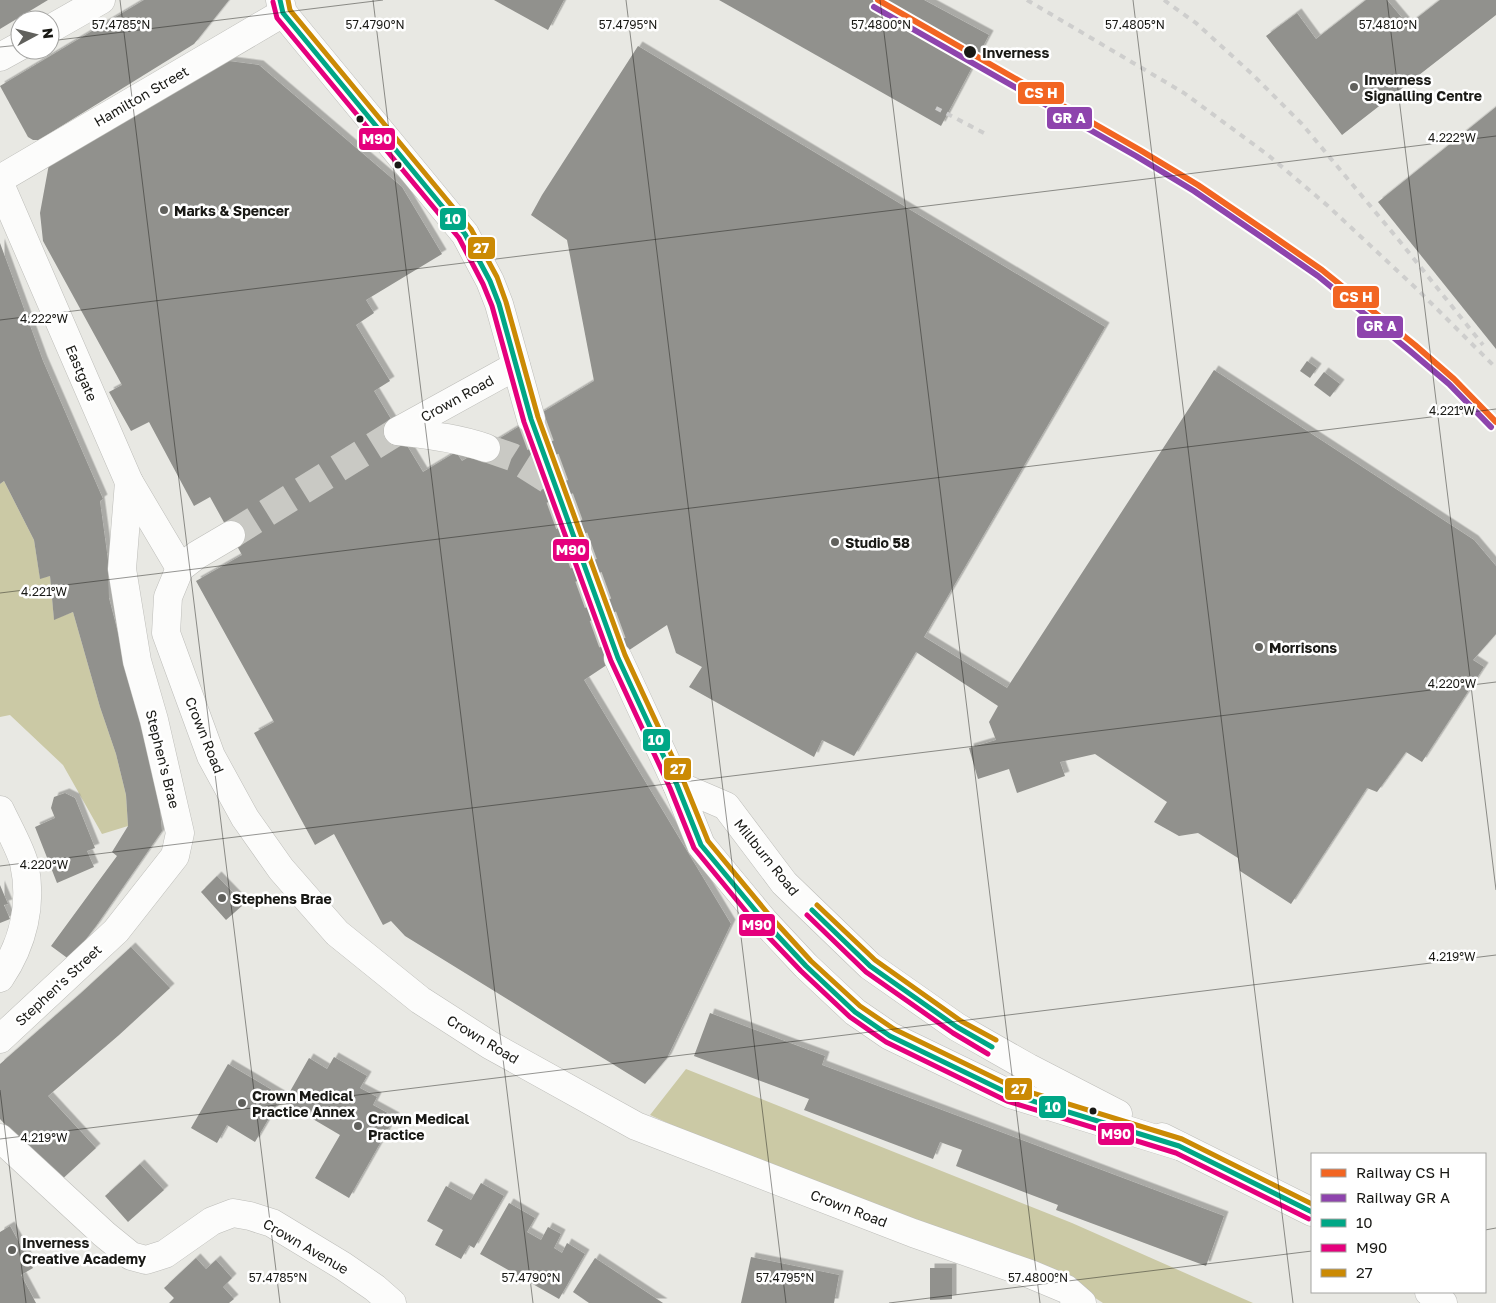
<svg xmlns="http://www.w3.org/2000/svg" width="1496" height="1303" font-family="'Golos Text',sans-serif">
<defs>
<filter id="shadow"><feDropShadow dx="4.5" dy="-4.5" stdDeviation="0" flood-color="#0004"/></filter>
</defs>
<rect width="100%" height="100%" fill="#e8e8e3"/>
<g fill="#cbc9a5">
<polygon points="4,481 34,540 40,578 50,576 54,619 73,612 100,707 116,754 126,795 128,826 102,834 63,765 10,715 0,717 0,484"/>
<polygon points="686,1069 1072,1223 1253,1303 1103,1303 1049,1268 837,1200 650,1115"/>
</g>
<g fill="#91918d" filter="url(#shadow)">
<polygon points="0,0 48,0 0,29"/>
<polygon points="144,0 229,0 194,44 39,140 33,140 28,137 0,86"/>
<polygon points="494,0 564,0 548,30"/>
<polygon points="719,0 924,0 989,35 941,126"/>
<polygon points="1366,0 1387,0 1408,25 1440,0 1496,0 1496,15 1342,135 1266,36 1297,13 1316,39"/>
<polygon points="638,46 1105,327 924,637 1007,688 1214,370 1474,540 1496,566 1496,634 1473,660 1484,667 1422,762 1406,752 1377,792 1367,788 1291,904 1240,871 1238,858 1198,833 1179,836 1154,822 1167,802 1095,754 1060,762 1065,776 1017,793 1009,769 978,779 969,748 996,740 989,722 998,706 916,652 854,756 822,740 814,757 689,687 702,667 676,653 667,625 584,680 731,924 667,1058 645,1084 405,936 391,921 383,925 334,834 315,845 254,733 274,722 196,581 242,555 210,497 194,506 149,422 131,431 109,392 122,385 43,241 40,213 49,164 221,60 259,65 402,187 442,254 366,300 374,313 356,325 390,381 374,391 423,472 456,452 462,461 594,381 567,240 531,215 542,195"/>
<polygon points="1496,107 1496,349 1378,202"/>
<polygon points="0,243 43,361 103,499 100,501 108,560 109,598 158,787 162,831 96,926 70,960 51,946 117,856 112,852 128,826 126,795 116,754 100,707 73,612 54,620 50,576 40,579 34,540 4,481 0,484"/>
<polygon points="1307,361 1317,368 1310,378 1300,371"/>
<polygon points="1324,372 1340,384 1330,397 1314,385"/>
<polygon points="65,793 75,798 95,848 87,851 94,867 57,883 35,827 55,818 51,808 54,797"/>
<polygon points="217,876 244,904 226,920 201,892"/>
<polygon points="0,885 8,904 4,905 10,919 0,923"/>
<polygon points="131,947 170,988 119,1035 48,1096 96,1148 59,1182 0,1119 0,1064 80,994"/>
<polygon points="710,1013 825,1056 822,1065 1224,1216 1206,1266 1056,1210 1058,1205 956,1166 962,1150 940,1142 933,1159 804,1110 809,1099 694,1056"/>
<polygon points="334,1057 367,1076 360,1088 377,1097 373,1105 395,1117 349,1198 315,1178 340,1135 284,1102 309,1058 327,1069"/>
<polygon points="228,1064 282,1096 255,1142 227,1125 217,1143 191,1128"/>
<polygon points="140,1164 164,1190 128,1222 105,1196"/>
<polygon points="481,1183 504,1196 474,1248 469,1245 461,1259 435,1245 443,1230 427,1221 446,1186 471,1200"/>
<polygon points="509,1203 535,1218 527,1232 541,1240 548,1227 561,1234 554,1248 562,1253 567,1243 585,1254 559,1299 480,1254"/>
<polygon points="10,1226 33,1268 21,1275 36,1303 0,1303 0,1232"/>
<polygon points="751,1257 839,1275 834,1303 741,1303"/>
<polygon points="196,1258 206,1269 216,1260 232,1278 223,1287 234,1299 229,1303 169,1303 174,1298 164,1288"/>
<polygon points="595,1258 663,1303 589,1303 573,1292"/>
<polygon points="930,1268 952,1268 952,1299 930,1300"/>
</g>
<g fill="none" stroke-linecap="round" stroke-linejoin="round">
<g stroke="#c9c9c4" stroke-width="28" stroke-dasharray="28 14" stroke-linecap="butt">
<polyline points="486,448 512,457 555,484"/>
<polyline points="231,535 398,431"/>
</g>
<polyline stroke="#c9c9c4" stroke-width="28" stroke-dasharray="28 14" stroke-linecap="butt" points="531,419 618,658"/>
<defs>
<g id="minor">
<polyline points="50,29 101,0"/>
<polyline points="0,57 20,46"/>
<polyline points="0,179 283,13"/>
<polyline points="0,184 129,482 180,568"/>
<polyline points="398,431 516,366"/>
<path d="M398,431C428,435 457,438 486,448"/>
<polyline points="231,535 197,555 180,568 168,597 166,633 211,756 245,818 281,869 337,933 420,1000 490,1045 636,1126 913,1233 1030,1274 1066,1289 1082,1303"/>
<path d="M0,810C7,825 20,848 24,863C33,904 23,944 0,978"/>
<polyline points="0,1039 116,931 175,856 180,833 154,720 137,661 122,569 129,482"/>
<polyline points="0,1138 104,1234 131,1256 146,1260 165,1254 212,1221 233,1213 250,1216 272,1223 343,1266 375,1288 392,1303"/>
</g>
<g id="major">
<polyline points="280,0 283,13 465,234 490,281 499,304 531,419"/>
<polyline points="618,658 677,785 701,845 764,921 806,966 855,1012 890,1036 1010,1094 1179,1146"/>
<polyline points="677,785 726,806 784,883 870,966 957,1027 1029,1068 1118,1114"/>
<polyline points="1162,1137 1312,1212"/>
<polyline points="1429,1292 1443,1303"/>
</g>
</defs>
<use href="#minor" stroke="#bdbdb9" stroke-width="29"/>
<use href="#major" stroke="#bdbdb9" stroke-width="29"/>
<use href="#minor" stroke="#fcfcfb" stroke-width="28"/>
<use href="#major" stroke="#fcfcfb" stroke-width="28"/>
<g stroke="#cececd" stroke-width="4" stroke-dasharray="6 6" stroke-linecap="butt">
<polyline points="1027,0 1184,93 1268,155 1328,206 1419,291 1496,368"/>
<polyline points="1164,0 1196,23 1252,74 1302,124 1402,244 1483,345"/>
<polyline points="936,108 984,133"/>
</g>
<defs>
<g id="bus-1">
<polyline points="280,0 283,13 465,234 490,281 499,304 531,419 618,658 677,785 701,845 764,921 806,966 855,1012 890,1036 1010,1094 1179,1146 1312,1212"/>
<polyline points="812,910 870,966 957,1027 992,1047"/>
</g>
<g id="bus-2">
<polyline points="273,2 277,18 459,238 483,284 492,306 524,422 611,661 670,788 694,848 758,926 801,971 850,1017 886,1042 1007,1101 1176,1153 1309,1219"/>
<polyline points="807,915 866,972 953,1033 988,1054"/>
</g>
<g id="bus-3">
<polyline points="288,0 290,10 471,229 497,277 506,302 538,417 625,655 684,782 708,841 770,916 811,961 860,1006 894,1029 1013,1087 1182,1139 1312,1204"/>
<polyline points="817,905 875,960 961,1021 996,1040"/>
</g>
</defs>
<use href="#bus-1" stroke="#fff" stroke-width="9"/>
<use href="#bus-2" stroke="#fff" stroke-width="9"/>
<use href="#bus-3" stroke="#fff" stroke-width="9"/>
<use href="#bus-1" stroke="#00a786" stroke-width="5"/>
<use href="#bus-2" stroke="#e5007d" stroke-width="5"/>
<use href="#bus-3" stroke="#cb8a04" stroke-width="5"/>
<defs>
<polyline id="rail-1" points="878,0 1140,150 1198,185 1270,234 1322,270 1415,345 1454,379 1496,422"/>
<polyline id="rail-2" points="874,7 1136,156 1194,191 1266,240 1318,276 1410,351 1449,384 1491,427"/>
</defs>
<use href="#rail-1" stroke="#fff" stroke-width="10"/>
<use href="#rail-2" stroke="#fff" stroke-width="10"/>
<use href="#rail-1" stroke="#f26522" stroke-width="6"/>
<use href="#rail-2" stroke="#8e44ad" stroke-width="6"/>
</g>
<path fill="none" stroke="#191915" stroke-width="1" stroke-opacity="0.45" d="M120,0L280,1303M373,0L533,1303M626,0L786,1303M880,0L1040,1303M1133,0L1293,1303M1387,0L1496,890M50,41L383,0M0,47L20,45M0,320L1496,136M0,593L1496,409M0,866L1496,682M0,1090L26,1303M0,1139L1496,955M1485,1230L1496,1228M889,1303L1312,1251"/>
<g fill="#191915" stroke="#fff" stroke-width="2">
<circle cx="970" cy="52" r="7"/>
<circle cx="360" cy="119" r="4.5"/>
<circle cx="398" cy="165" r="4.5"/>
<circle cx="1093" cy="1111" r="4.5"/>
</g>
<g fill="#61615d" stroke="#fff" stroke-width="2">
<circle cx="1354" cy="87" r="5"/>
<circle cx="164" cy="210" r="5"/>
<circle cx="835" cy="542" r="5"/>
<circle cx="1259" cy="647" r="5"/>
<circle cx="222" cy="898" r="5"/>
<circle cx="242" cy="1103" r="5"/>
<circle cx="358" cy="1126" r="5"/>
<circle cx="12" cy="1250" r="5"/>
</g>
<g text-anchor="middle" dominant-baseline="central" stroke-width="5" stroke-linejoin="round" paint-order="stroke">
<g font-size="14" font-weight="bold" fill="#191915" stroke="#fff" text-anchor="start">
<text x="982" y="52">Inverness</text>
</g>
<g font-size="14" font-weight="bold" fill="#191915" stroke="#fff" text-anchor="start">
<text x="1364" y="79">Inverness<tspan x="1364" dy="16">Signalling Centre</tspan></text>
<text x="174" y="210">Marks &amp; Spencer</text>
<text x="845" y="542">Studio 58</text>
<text x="1269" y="647">Morrisons</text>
<text x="232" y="898">Stephens Brae</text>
<text x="252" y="1095">Crown Medical<tspan x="252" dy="16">Practice Annex</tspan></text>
<text x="368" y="1118">Crown Medical<tspan x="368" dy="16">Practice</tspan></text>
<text x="22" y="1242">Inverness<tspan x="22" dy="16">Creative Academy</tspan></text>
</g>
<g font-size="14" fill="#191915" stroke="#fff">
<text transform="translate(141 96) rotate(-30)">Hamilton Street</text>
<text transform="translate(82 373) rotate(67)">Eastgate</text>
<text transform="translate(457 398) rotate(-29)">Crown Road</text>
<text transform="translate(205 735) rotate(68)">Crown Road</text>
<text transform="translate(163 759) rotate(76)">Stephen's Brae</text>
<text transform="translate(767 857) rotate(51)">Millburn Road</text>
<text transform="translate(58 985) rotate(-43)">Stephen's Street</text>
<text transform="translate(483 1039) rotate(31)">Crown Road</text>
<text transform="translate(849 1208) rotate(21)">Crown Road</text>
<text transform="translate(306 1246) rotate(30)">Crown Avenue</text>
</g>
</g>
<g font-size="12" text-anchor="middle" fill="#191915" stroke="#fff" stroke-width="5" stroke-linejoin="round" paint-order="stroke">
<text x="121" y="29">57.4785°N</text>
<text x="375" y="29">57.4790°N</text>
<text x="628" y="29">57.4795°N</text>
<text x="881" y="29">57.4800°N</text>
<text x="1135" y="29">57.4805°N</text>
<text x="1388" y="29">57.4810°N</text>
<text x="1452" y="142">4.222°W</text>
<text x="44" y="323">4.222°W</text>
<text x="1452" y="415">4.221°W</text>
<text x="44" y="596">4.221°W</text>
<text x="1452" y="688">4.220°W</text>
<text x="44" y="869">4.220°W</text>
<text x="1452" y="961">4.219°W</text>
<text x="44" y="1142">4.219°W</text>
<text x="278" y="1282">57.4785°N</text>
<text x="531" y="1282">57.4790°N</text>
<text x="785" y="1282">57.4795°N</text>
<text x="1038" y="1282">57.4800°N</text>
</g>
<g stroke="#fff" stroke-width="2">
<rect x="1017" y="81" width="48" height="24" rx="5" fill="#f26522"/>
<rect x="1046" y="106" width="47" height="24" rx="5" fill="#8e44ad"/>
<rect x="358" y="127" width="38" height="24" rx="5" fill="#e5007d"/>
<rect x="439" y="207" width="28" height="24" rx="5" fill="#00a786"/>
<rect x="467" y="236" width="29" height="24" rx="5" fill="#cb8a04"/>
<rect x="1332" y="285" width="48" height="24" rx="5" fill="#f26522"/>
<rect x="1356" y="315" width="48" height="24" rx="5" fill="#8e44ad"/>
<rect x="552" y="538" width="38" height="24" rx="5" fill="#e5007d"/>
<rect x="642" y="728" width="29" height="24" rx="5" fill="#00a786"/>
<rect x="663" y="757" width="29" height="24" rx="5" fill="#cb8a04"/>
<rect x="738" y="913" width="38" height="24" rx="5" fill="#e5007d"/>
<rect x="1004" y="1077" width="29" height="24" rx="5" fill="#cb8a04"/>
<rect x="1038" y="1095" width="29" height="24" rx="5" fill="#00a786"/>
<rect x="1097" y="1122" width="38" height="24" rx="5" fill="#e5007d"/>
</g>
<g font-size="14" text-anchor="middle" font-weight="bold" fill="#fff">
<text x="1041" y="98">CS H</text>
<text x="1069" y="123">GR A</text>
<text x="377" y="144">M90</text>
<text x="453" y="224">10</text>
<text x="481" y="253">27</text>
<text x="1356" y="302">CS H</text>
<text x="1380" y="331">GR A</text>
<text x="571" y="555">M90</text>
<text x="656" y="745">10</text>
<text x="678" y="774">27</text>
<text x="757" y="930">M90</text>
<text x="1019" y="1094">27</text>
<text x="1053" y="1112">10</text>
<text x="1116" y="1139">M90</text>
</g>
<rect x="1311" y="1153" width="175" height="140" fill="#ffffff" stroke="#a3a3a1"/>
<rect x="1321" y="1169" width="25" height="8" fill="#f26522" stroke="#a3a3a1"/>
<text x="1356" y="1178" font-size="15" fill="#191915">Railway CS H</text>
<rect x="1321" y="1194" width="25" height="8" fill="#8e44ad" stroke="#a3a3a1"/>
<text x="1356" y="1203" font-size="15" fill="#191915">Railway GR A</text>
<rect x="1321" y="1219" width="25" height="8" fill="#00a786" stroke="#a3a3a1"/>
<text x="1356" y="1228" font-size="15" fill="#191915">10</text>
<rect x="1321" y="1244" width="25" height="8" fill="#e5007d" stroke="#a3a3a1"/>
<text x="1356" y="1253" font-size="15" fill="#191915">M90</text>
<rect x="1321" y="1269" width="25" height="8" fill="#cb8a04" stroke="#a3a3a1"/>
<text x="1356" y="1278" font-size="15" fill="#191915">27</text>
<g transform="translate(35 35) rotate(83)"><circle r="24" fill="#ffffff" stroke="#a3a3a1"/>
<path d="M0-4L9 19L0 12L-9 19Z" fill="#61615d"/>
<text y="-8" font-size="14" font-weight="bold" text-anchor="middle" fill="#191915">N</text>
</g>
</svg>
